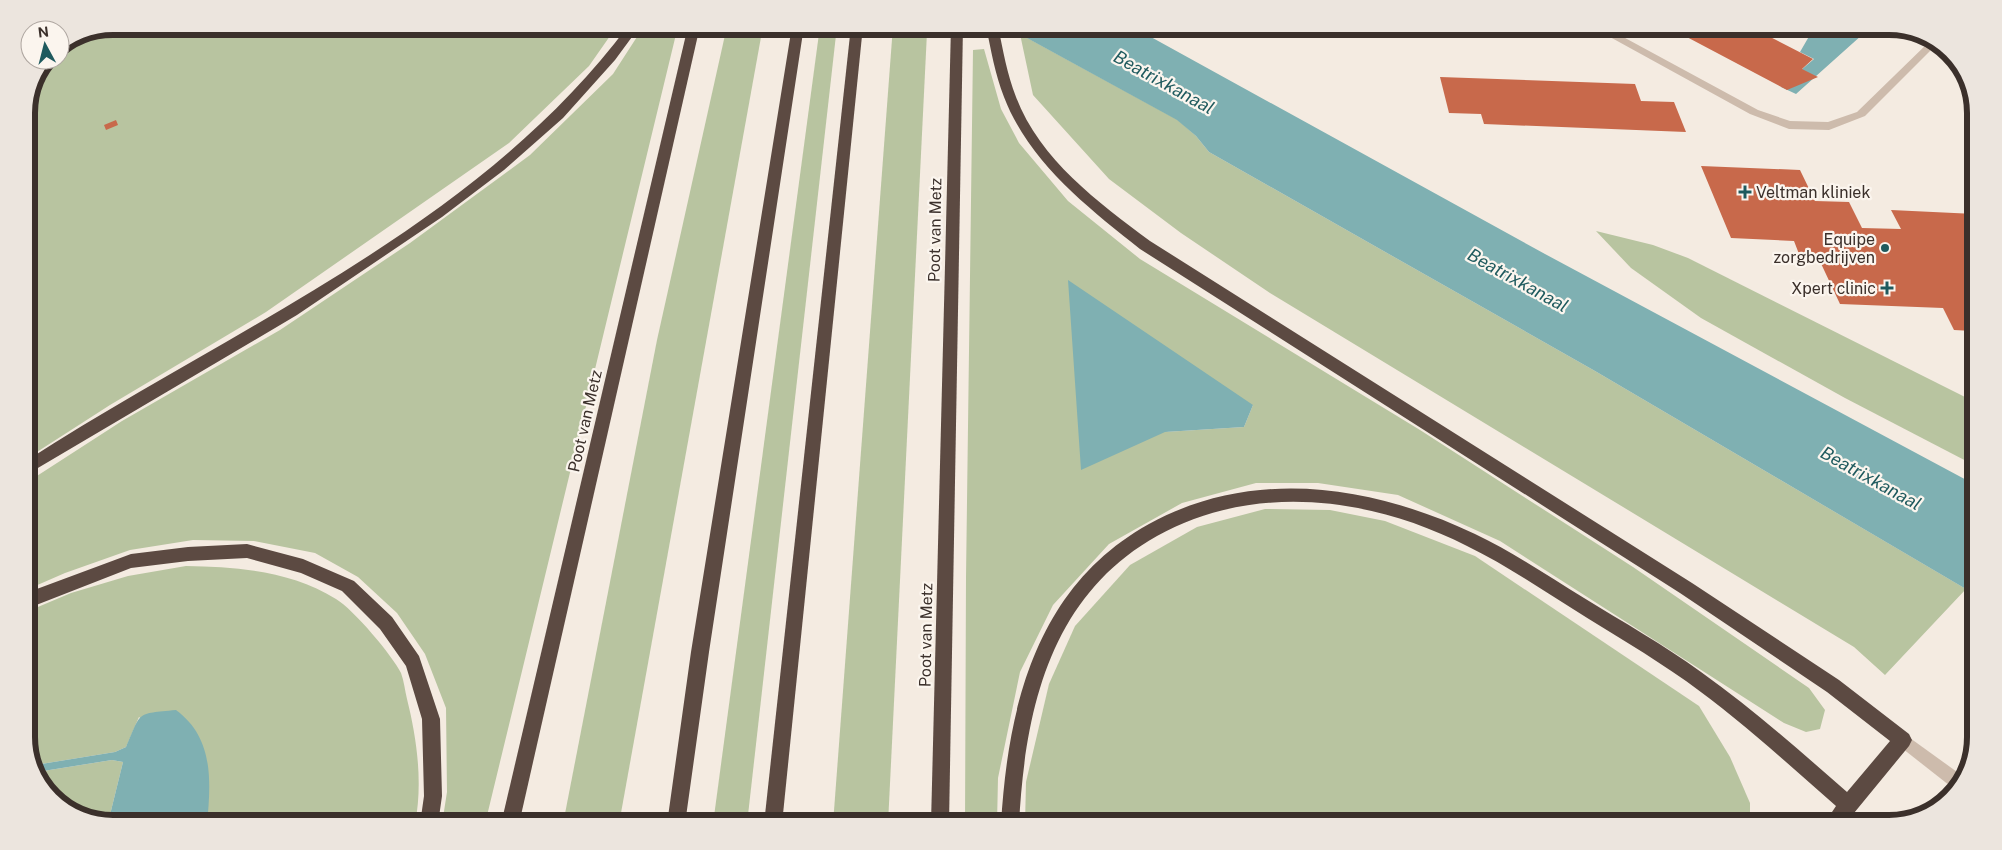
<svg xmlns="http://www.w3.org/2000/svg" width="2002" height="850" font-family="'Public Sans',sans-serif">
<rect width="100%" height="100%" fill="#f4ebe1"/>
<g fill="#b8c4a0" fill-rule="evenodd">
<polygon points="113,26 617,26 589,66 509,143 266,312 110,405 26,459 26,108 48,60 60,60 60,46 80,33"/>
<polygon points="644,26 678,26 485,824 442,824 447,792 446,708 425,654 397,613 358,577 315,553 254,541 193,540 130,550 65,573 26,590 26,483 122,421 280,330 410,243 530,155 613,74"/>
<polygon points="727,26 763,26 619,824 563,824 657,340"/>
<polygon points="820,26 837,26 747,824 713,824"/>
<polygon points="893,26 927,26 927,32 888,824 833,824"/>
<polygon points="1020,34 1178,120 1196,136 1209,152 1595,371 1966,589 1885,675 1854,647 1270,293 1181,233 1109,179 1033,95"/>
<path d="M984,49L1001,109L1019,143L1068,201L1140,259L1420,430L1633,567L1809,688L1825,710L1820,729L1806,732L1784,723L1500,541L1398,495L1318,483H1256L1182,503L1109,544L1053,605L1020,672L998,778L997,824H965L966,578L973,50ZM1253,405L1244,427L1165,432Z"/>
<polygon points="1596,231 1653,245 1688,258 1973,401 1972,464 1845,398 1701,318 1631,268"/>
<polygon points="1265,509 1330,510 1385,521 1475,556 1699,706 1730,757 1750,803 1750,824 1025,824 1026,782 1049,684 1075,626 1130,565 1197,527"/>
<path d="M186,566C238,567 291,571 336,599C354,610 392,655 401,673C404,681 405,691 407,699C417,739 423,783 415,824H207L208,781L139,717L126,747L115,752L35,765L26,743V612L71,593L128,576Z"/>
<polygon points="112,760 123,762 108,823 80,817 44,790 37,772"/>
</g>
<g fill="#7fb0b2">
<polygon points="1005,26 1131,26 1545,254 1972,483 1971,592 1595,371 1209,152 1196,136 1177,120"/>
<polygon points="1815,26 1872,26 1796,94 1781,87 1814,59 1800,52"/>
<polygon points="1068,280 1253,405 1244,427 1165,432 1081,470"/>
<path d="M176,710C214,738 211,781 207,824L108,823L123,762L112,760L37,772L35,765L115,752L126,747C142,711 135,714 176,710Z"/>
</g>
<g fill="#c8694b">
<polygon points="1666,26 1749,26 1813,59 1802,69 1818,77 1787,90"/>
<polygon points="1440,77 1635,84 1641,101 1674,102 1686,132 1484,124 1481,114 1449,113"/>
<polygon points="116,120 118,125 106,130 104,125"/>
<polygon points="1701,166 1800,170 1815,201 1849,202 1862,228 1901,229 1891,210 1975,214 1973,331 1954,330 1943,308 1840,304 1817,255 1799,254 1794,241 1731,238"/>
</g>
<g fill="none" stroke-linecap="round" stroke-linejoin="round">
<g fill="#cdbbac" fill-rule="evenodd">
<polygon points="1590,26 1603,26 1758,110 1790,121 1828,122 1857,112 1931,40 1937,44 1865,116 1829,130 1789,129 1750,114"/>
<polygon points="1903,733 1964,777 1954,789 1898,745 1896,740 1898,735"/>
</g>
<g fill="#5c4a42" fill-rule="evenodd">
<path d="M628,26H640L615,60L563,118L504,170L442,217L297,315L26,475V461C233,327 477,228 628,26Z"/>
<polygon points="688,26 700,26 519,824 501,824"/>
<polygon points="792,26 804,26 709,652 685,824 667,824 691,652"/>
<polygon points="851,26 863,26 782,824 764,824"/>
<polygon points="951,26 963,26 949,824 931,824"/>
<path d="M986,26H998C1003,50 1007,74 1016,97C1040,160 1098,202 1150,241L1692,583L1839,680L1909,734L1912,740L1909,746L1845,824H1824L1836,806C1787,763 1739,719 1686,681C1649,655 1611,633 1573,609C1538,587 1504,564 1467,546C1371,497 1254,482 1157,536C1050,596 1025,710 1019,824H1001C1008,705 1037,586 1149,524C1253,467 1372,485 1475,534C1513,552 1548,576 1584,598C1623,622 1664,645 1701,672C1753,709 1800,751 1847,792L1890,741L1827,692L1680,593L1140,249C1087,207 1029,162 1004,97C995,74 991,50 986,26Z"/>
<polygon points="247,544 303,559 354,581 392,617 419,656 440,719 442,796 438,824 420,824 424,796 422,719 406,666 380,629 342,591 301,573 247,558 188,561 131,568 26,609 26,593 131,554 188,547"/>
</g>
</g>
<g fill="#1f5a5e" stroke="#fbf5ee" stroke-width="2">
<path d="M1742.5 184.5h5v5h5v5h-5v5h-5v-5h-5v-5h5z"/>
<circle cx="1885" cy="248" r="5"/>
<path d="M1884.5 280.5h5v5h5v5h-5v5h-5v-5h-5v-5h5z"/>
</g>
<g text-anchor="middle" dominant-baseline="central" stroke-width="4.5" stroke-linejoin="round" paint-order="stroke">
<g font-size="16" fill="#3b302b" stroke="#fbf5ee" text-anchor="end">
<text x="1756" y="192" text-anchor="start">Veltman kliniek</text>
<text x="1875" y="239">Equipe<tspan x="1875" dy="18">zorgbedrijven</tspan></text>
<text x="1876" y="288">Xpert clinic</text>
</g>
<g font-size="16" fill="#3b302b" stroke="#fbf5ee">
<text transform="translate(935 230) rotate(-89)">Poot van Metz</text>
<text transform="translate(585 421) rotate(-77)">Poot van Metz</text>
<text transform="translate(926 635) rotate(-89)">Poot van Metz</text>
</g>
<g font-size="18" font-style="italic" fill="#1f5a5e" stroke="#fbf5ee">
<text transform="translate(1164 82) rotate(29)">Beatrixkanaal</text>
<text transform="translate(1518 280) rotate(29)">Beatrixkanaal</text>
<text transform="translate(1871 478) rotate(29)">Beatrixkanaal</text>
</g>
</g>
<path d="M0 0H2002V850H0ZM113 35H1889A78 78 0 0 1 1967 113V737A78 78 0 0 1 1889 815H113A78 78 0 0 1 35 737V113A78 78 0 0 1 113 35Z" fill="#ece5de" fill-rule="evenodd"/>
<path fill="none" stroke="#3b302b" stroke-width="6" d="M113 35H1889A78 78 0 0 1 1967 113V737A78 78 0 0 1 1889 815H113A78 78 0 0 1 35 737V113A78 78 0 0 1 113 35Z"/>
<g transform="translate(45 45) rotate(353)"><circle r="24" fill="#fbf5ee" stroke="#aea6a0"/>
<path d="M0-4L9 19L0 12L-9 19Z" fill="#1f5a5e"/>
<text y="-8" font-size="14" font-weight="bold" text-anchor="middle" fill="#3b302b">N</text>
</g>
</svg>
